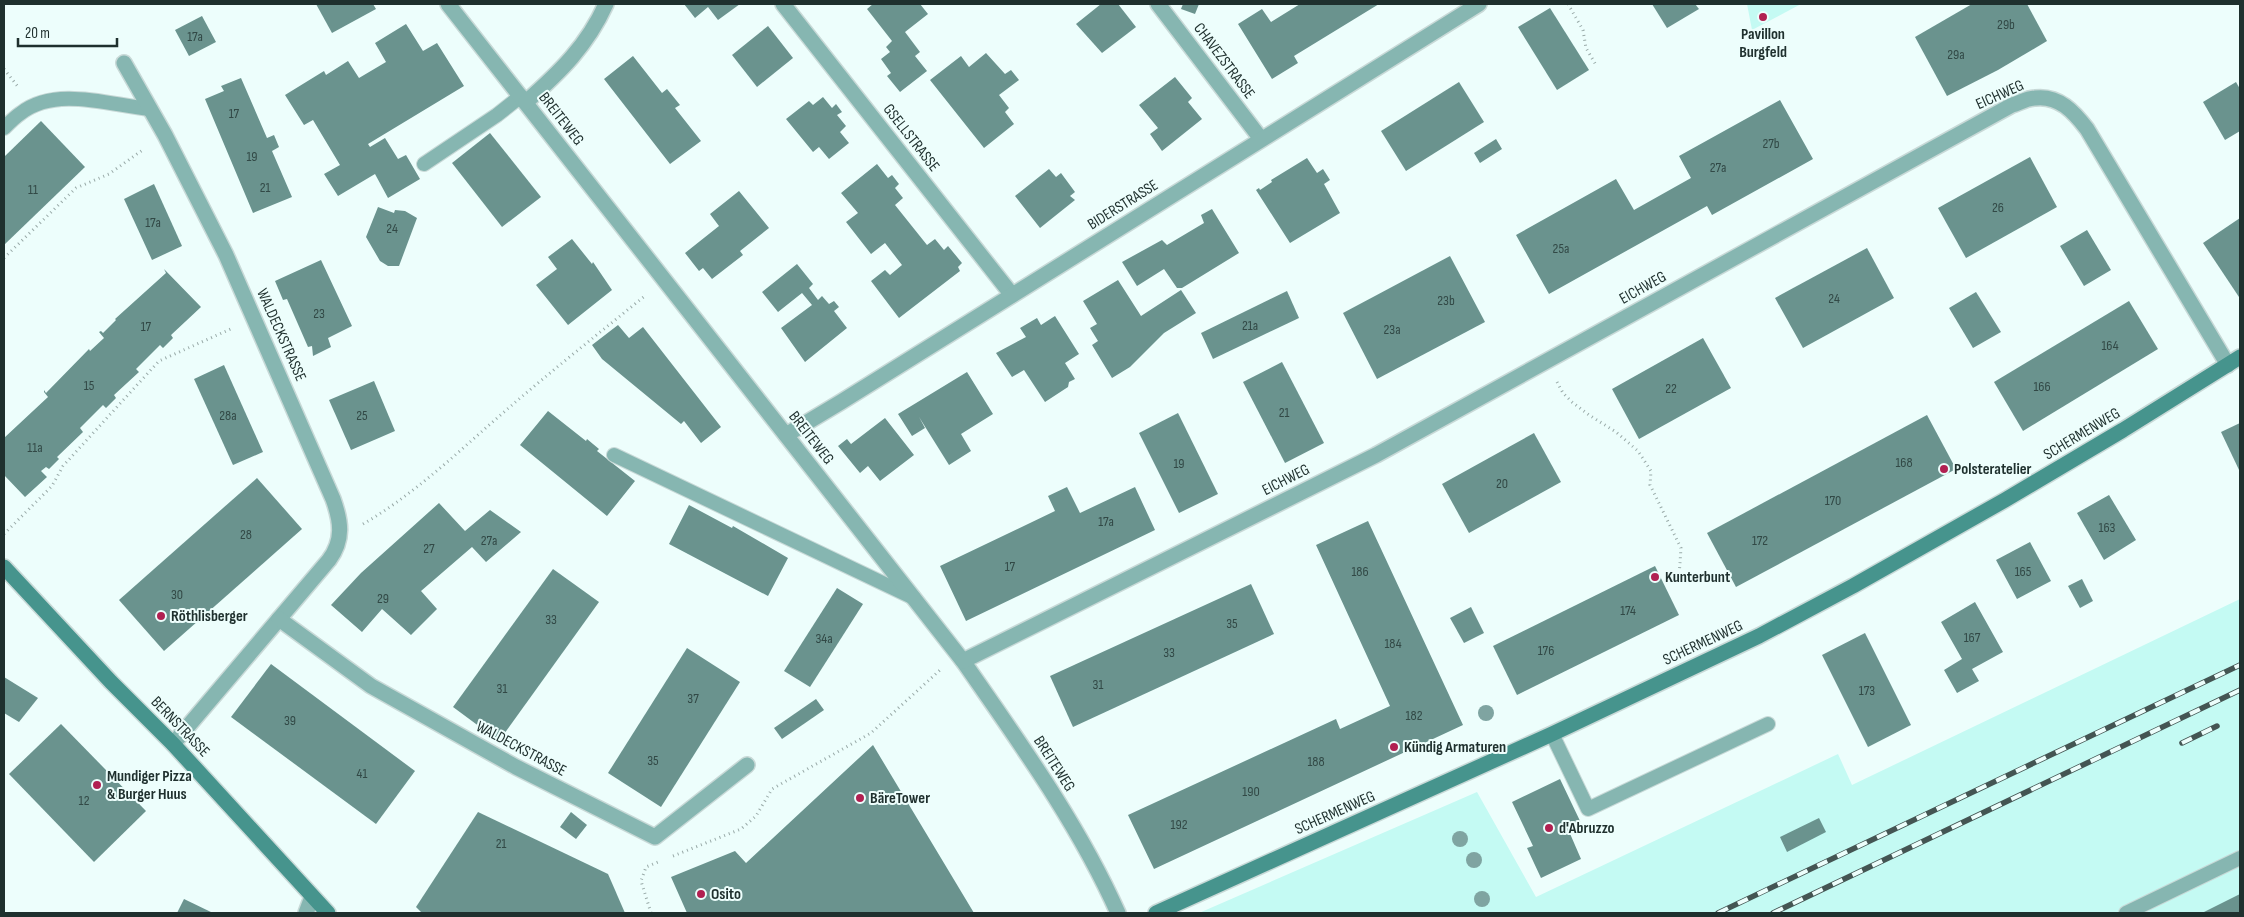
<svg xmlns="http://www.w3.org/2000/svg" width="2244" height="917" font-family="'Sofia Sans Condensed',sans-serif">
<rect width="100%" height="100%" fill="#edfefc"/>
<g fill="#c4faf3">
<polygon points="1747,4 1801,4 1752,30"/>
<polygon points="2240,599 2240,913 1199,913 1477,792 1536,897 1838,754 1852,785"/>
</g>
<g fill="#6a938e">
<polygon points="316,4 373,4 376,9 332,33"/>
<polygon points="684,4 740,4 718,20 708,7 695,18"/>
<polygon points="873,4 920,4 928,14 905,32 920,52 915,56 927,71 900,92 887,76 891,73 881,59 890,52 886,47 892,41 867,9"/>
<polygon points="1101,4 1118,4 1136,27 1102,53 1076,24"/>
<polygon points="1183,4 1199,4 1195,14 1181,9"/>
<polygon points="1300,4 1379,4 1294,56 1298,63 1272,79 1238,24 1262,9 1271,22"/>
<polygon points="1652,4 1695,4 1699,9 1667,28"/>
<polygon points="1972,4 2027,4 2047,41 1998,70 1947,96 1915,37"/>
<polygon points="1550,8 1589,70 1557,90 1518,27"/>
<polygon points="202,16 216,42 189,56 175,30"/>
<polygon points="406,24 423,51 437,43 464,86 368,144 370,147 385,138 398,159 406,155 420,179 388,198 375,174 338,196 324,174 340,165 313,120 304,125 285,95 324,71 326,75 348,61 359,78 386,62 375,43"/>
<polygon points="768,26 793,58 757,87 732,55"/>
<polygon points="986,53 1005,74 1011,70 1019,80 999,95 1009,108 1005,112 1014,124 984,148 930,80 961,56 969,67"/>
<polygon points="633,56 662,93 667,89 680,105 675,108 701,141 670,164 604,79"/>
<polygon points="1175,77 1192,98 1188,102 1202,119 1162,151 1150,134 1158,128 1139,105"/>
<polygon points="241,78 267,138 274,135 279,147 272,151 292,197 253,213 205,99 224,91 221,86"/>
<polygon points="1459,82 1484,122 1406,171 1381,131"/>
<polygon points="2236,82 2240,89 2240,131 2225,140 2203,102"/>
<polygon points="823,97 832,108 836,104 842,112 837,115 846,126 840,132 849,143 829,159 819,147 813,152 786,119 809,101 813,105"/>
<polygon points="1780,100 1813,159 1712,215 1707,206 1549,294 1516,235 1616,179 1634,210 1691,178 1679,156"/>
<polygon points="41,121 85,167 4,245 4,157"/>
<polygon points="490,133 541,197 502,227 452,163"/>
<polygon points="1496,139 1502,149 1480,163 1474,153"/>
<polygon points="2030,157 2057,207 1966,258 1938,208"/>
<polygon points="1307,158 1317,173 1323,169 1330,180 1324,184 1340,213 1290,243 1256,190 1259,188 1260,190 1272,182 1271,180"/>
<polygon points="877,164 888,178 892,175 899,184 895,188 903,198 895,205 927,245 935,239 944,250 948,246 962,263 958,267 960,271 899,318 871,281 885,270 890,275 902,265 885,243 871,254 846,222 858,213 841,193"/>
<polygon points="1049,169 1056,177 1061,173 1075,192 1070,196 1075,200 1040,228 1015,196"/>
<polygon points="154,184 182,246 152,260 124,199"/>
<polygon points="739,191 769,228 740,251 743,255 712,279 703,268 699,271 685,253 719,226 710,214"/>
<polygon points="378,207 394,213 395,210 405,211 417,218 399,266 388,266 380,261 366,237"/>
<polygon points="1212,209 1239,253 1182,288 1177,288 1164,269 1137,286 1122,262 1162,240 1167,245 1204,223 1201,215"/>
<polygon points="2240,218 2240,296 2239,297 2203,243"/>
<polygon points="2087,230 2111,270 2084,286 2060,246"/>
<polygon points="572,239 592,264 593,262 612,290 568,325 536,285 557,269 548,257"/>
<polygon points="1867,248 1894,298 1803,348 1775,298"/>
<polygon points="1450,256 1485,322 1377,379 1343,313"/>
<polygon points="321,260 352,326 328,338 331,347 313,356 312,346 308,347 287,299 283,300 275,281"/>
<polygon points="797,264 813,284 809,288 818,300 822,296 829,304 834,301 839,307 834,311 847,328 805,362 781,328 812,305 802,293 778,312 762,292"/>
<polygon points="164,269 201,307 171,335 173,338 163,348 160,345 136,369 139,372 114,395 116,398 106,408 103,405 80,428 83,432 57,457 59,459 49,469 46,467 41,471 47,477 25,497 4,475 4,438 48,397 44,392 44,390 46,393 89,349 90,351 104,338 99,332 101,331 103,333 116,320 115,319 166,273"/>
<polygon points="1118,280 1141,316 1181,290 1196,313 1164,333 1130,367 1112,378 1092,345 1098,341 1090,328 1097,324 1083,301"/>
<polygon points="1287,291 1299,318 1213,359 1201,333"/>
<polygon points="1976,292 2001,332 1973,348 1949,308"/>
<polygon points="2129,301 2158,349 2023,431 1994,382"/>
<polygon points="1055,316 1079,354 1065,363 1075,379 1069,382 1068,387 1045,402 1024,370 1012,377 996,353 1026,337 1020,328 1037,318 1041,325"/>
<polygon points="618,325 629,338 643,327 721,427 701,443 684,421 681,424 602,359 592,345"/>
<polygon points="1703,338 1731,388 1639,439 1612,389"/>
<polygon points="1282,362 1324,443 1285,463 1243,382"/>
<polygon points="224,365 263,452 233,465 194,379"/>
<polygon points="967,372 993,414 961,434 971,451 949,465 919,417 925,428 912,436 898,414"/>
<polygon points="374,381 395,431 351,450 329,400"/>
<polygon points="548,411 586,441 587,439 599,449 597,451 635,481 607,516 520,445"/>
<polygon points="1178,413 1218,494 1179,513 1139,433"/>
<polygon points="1927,415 1956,469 1736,587 1707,533"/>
<polygon points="885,418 914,455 880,481 868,466 860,473 838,446 847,439 851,444"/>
<polygon points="2240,423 2240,472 2221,432"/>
<polygon points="1534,433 1561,482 1469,533 1442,484"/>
<polygon points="257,478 302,529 164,651 119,600"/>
<polygon points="1067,487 1080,513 1135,487 1155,530 966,621 940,566 1055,511 1048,496"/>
<polygon points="2109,495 2136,540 2104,560 2077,513"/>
<polygon points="439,503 465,531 490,510 521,532 486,562 472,547 421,591 437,609 411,635 382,609 362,632 331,605 361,573"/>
<polygon points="689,505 732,528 733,526 788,558 768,596 669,544"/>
<polygon points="1368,521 1463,725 1154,869 1128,815 1336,719 1340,729 1390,706 1316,545"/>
<polygon points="2030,542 2051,581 2017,599 1996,560"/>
<polygon points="1655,566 1679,615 1517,695 1493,646"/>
<polygon points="553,569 599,602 499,741 453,707"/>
<polygon points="2082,579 2093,601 2080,608 2068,586"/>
<polygon points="1251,584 1274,634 1073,727 1050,676"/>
<polygon points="837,588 863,604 810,687 784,671"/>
<polygon points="1975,602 2003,652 1972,669 1979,681 1957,693 1944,670 1962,659 1941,622"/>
<polygon points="1471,607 1484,633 1464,643 1450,618"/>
<polygon points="1865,633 1911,725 1868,747 1822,655"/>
<polygon points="687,648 740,682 661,807 608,773"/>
<polygon points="271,664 415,771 376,824 231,717"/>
<polygon points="4,677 38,698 19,722 4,713"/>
<polygon points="816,699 824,710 782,739 774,728"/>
<polygon points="61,724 146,811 94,862 9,774"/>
<polygon points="873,745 974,913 687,913 671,877 735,851 746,863"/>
<polygon points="1560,779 1581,823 1568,829 1581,859 1541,878 1527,848 1533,846 1512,802"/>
<polygon points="478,812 608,874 625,913 422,913 416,907"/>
<polygon points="571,812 587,825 576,839 560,827"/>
<polygon points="1819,818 1826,832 1787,852 1780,837"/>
<polygon points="2240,894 2240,913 2202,913"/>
<polygon points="184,899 213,913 177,913"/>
</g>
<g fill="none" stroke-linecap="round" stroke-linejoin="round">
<defs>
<g id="lane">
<path d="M4,128C9,123 15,117 21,113C56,86 110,105 149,109"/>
<polyline points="424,164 497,115 521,96"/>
<polyline points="614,455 914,598"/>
<polyline points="1552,734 1588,809 1768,724"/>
<polyline points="2126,913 2240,858"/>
</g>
<g id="street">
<path d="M448,4L963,661C1019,742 1078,823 1118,913"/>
<polyline points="783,4 1012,295"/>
<polyline points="1158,4 1261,139"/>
<path d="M124,63L165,135L226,255L333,499C341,521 344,540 329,560L173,744"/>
<path d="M526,102C560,72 587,46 606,4"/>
<polyline points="786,435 841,402 1479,4"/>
<polyline points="279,619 371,686 516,767 655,837 747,765"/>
<path d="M963,661L1376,455L2012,105C2019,103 2028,98 2035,98C2059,95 2074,112 2087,129L2228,365"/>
<polyline points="306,913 312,897"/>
</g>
<g id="secondary">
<polyline points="4,567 111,682 173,744 328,913"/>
<polyline points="1156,913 1552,734 1759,636 1853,586 2005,500 2123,430 2240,357"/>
</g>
</defs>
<use href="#lane" stroke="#c8d9d7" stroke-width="16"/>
<use href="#street" stroke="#c8d9d7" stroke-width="18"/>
<use href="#secondary" stroke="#c8d9d7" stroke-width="18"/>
<g stroke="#99aaa8" stroke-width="3" stroke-dasharray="1 4" stroke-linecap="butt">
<polyline points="1568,4 1583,30 1586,48 1596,65"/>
<polyline points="4,69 19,88"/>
<polyline points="4,258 76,188 109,174 144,149"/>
<polyline points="1557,382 1563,393 1572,402 1589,415 1616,432 1638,451 1651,471 1650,485 1681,548 1679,577"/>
<path d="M363,524C415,494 459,451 504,412C550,372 598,334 646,295"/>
<polyline points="4,534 52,486 63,466 159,361 233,328"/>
<polyline points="673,856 741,829 756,816 772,789 871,733 940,670"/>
<polyline points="651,913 641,881 646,867 658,862"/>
</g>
<use href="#lane" stroke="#86b6b1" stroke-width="14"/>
<use href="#street" stroke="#86b6b1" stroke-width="15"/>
<use href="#secondary" stroke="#46948d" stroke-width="15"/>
<defs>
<g id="rail">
<polyline points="2182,743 2217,726"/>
<polyline points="1718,913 2240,665"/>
<polyline points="1773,913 2240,690"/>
</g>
</defs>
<use href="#rail" stroke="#445553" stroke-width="5.5"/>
<use href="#rail" stroke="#edfefc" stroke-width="4" stroke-dasharray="11" stroke-linecap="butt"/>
</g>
<g fill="#7fa4a1">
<circle cx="1486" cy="713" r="8"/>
<circle cx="1460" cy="839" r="8"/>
<circle cx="1474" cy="860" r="8"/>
<circle cx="1482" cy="899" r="8"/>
</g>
<g fill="#b12051" stroke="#edfefc" stroke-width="2">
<circle cx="1763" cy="17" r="5"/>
<circle cx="1944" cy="469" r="5"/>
<circle cx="1655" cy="577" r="5"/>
<circle cx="161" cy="616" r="5"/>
<circle cx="1394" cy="747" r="5"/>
<circle cx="97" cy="785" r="5"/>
<circle cx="860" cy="798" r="5"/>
<circle cx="1549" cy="828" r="5"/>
<circle cx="701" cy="894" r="5"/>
</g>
<g text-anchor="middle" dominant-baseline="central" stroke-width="4" stroke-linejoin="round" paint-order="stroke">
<g font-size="14" fill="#324946">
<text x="2006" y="24">29b</text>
<text x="195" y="36">17a</text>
<text x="1956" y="54">29a</text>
<text x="234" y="113">17</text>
<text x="1771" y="143">27b</text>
<text x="252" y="156">19</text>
<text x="1718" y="167">27a</text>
<text x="265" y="187">21</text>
<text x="33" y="189">11</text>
<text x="1998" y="207">26</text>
<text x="153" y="222">17a</text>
<text x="392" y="228">24</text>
<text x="1561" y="248">25a</text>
<text x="1834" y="298">24</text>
<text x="1446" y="300">23b</text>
<text x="319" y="313">23</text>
<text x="1250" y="325">21a</text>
<text x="146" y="326">17</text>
<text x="1392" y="329">23a</text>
<text x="2110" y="345">164</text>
<text x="89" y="385">15</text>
<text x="2042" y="386">166</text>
<text x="1671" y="388">22</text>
<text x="1284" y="412">21</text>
<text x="228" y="415">28a</text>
<text x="362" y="415">25</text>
<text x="35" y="447">11a</text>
<text x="1904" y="462">168</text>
<text x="1179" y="463">19</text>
<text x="1502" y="483">20</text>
<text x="1833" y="500">170</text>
<text x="1106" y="521">17a</text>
<text x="2107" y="527">163</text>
<text x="246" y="534">28</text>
<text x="489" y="540">27a</text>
<text x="1760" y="540">172</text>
<text x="429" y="548">27</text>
<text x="1010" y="566">17</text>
<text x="1360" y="571">186</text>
<text x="2023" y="571">165</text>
<text x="177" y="594">30</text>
<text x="383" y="598">29</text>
<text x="1628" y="610">174</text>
<text x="551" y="619">33</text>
<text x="1232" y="623">35</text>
<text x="1972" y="637">167</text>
<text x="824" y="638">34a</text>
<text x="1393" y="643">184</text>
<text x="1546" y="650">176</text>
<text x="1169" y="652">33</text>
<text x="1098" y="684">31</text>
<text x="502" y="688">31</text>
<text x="1867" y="690">173</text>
<text x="693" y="698">37</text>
<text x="1414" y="715">182</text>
<text x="290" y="720">39</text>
<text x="653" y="760">35</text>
<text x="1316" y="761">188</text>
<text x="362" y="773">41</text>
<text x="1251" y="791">190</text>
<text x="84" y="800">12</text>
<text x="1179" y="824">192</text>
<text x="501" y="843">21</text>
</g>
<g font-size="16" font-weight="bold" fill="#1f302e" stroke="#edfefc" text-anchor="start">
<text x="1763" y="34" text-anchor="middle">Pavillon<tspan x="1763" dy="18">Burgfeld</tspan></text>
<text x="1954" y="469">Polsteratelier</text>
<text x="1665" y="577">Kunterbunt</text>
<text x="171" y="616">Röthlisberger</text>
<text x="1404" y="747">Kündig Armaturen</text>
<text x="107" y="776">Mundiger Pizza<tspan x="107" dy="18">&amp; Burger Huus</tspan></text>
<text x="870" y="798">BäreTower</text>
<text x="1559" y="828">d'Abruzzo</text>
<text x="711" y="894">Osito</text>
</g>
<g font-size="16" fill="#1f302e" stroke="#edfefc">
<text transform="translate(1224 61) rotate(53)">CHAVEZSTRASSE</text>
<text transform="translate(2000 95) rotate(-24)">EICHWEG</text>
<text transform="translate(561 119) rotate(52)">BREITEWEG</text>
<text transform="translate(911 138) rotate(52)">GSELLSTRASSE</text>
<text transform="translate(1123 205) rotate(-32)">BIDERSTRASSE</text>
<text transform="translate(1643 288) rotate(-29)">EICHWEG</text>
<text transform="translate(281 335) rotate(66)">WALDECKSTRASSE</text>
<text transform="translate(2082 434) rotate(-31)">SCHERMENWEG</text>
<text transform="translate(811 438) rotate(52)">BREITEWEG</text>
<text transform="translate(1286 480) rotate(-27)">EICHWEG</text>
<text transform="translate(1703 643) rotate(-25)">SCHERMENWEG</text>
<text transform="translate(180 727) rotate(46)">BERNSTRASSE</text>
<text transform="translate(521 749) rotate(28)">WALDECKSTRASSE</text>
<text transform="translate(1054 764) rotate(57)">BREITEWEG</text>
<text transform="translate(1335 813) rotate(-24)">SCHERMENWEG</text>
</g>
</g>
<rect width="2244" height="917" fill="none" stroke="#1f302e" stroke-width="10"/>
<path d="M18 38v8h99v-8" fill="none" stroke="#1f302e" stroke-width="2.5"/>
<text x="25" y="38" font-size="15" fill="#1f302e" stroke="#edfefc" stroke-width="4" paint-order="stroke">20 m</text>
</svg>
